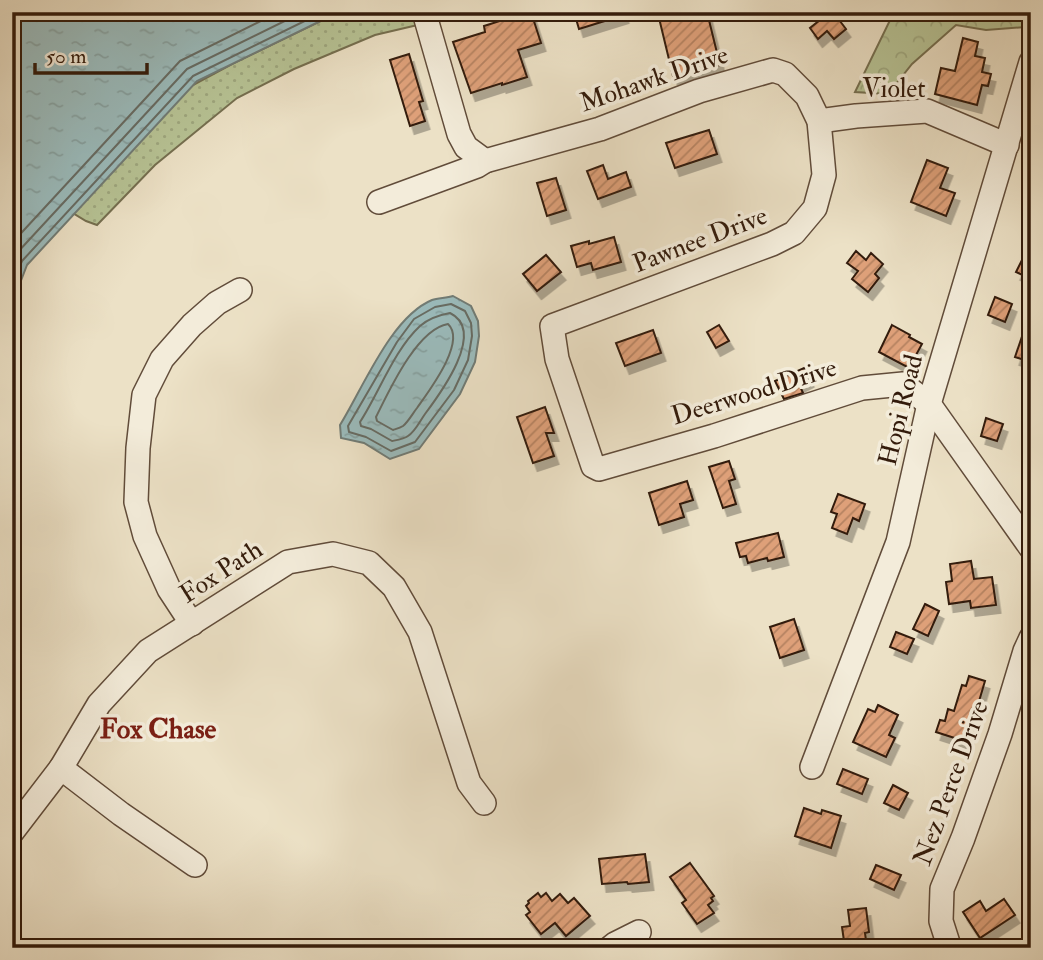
<svg xmlns="http://www.w3.org/2000/svg" width="1043" height="960" font-family="'IM FELL Double Pica',serif">
<defs>
<pattern id="forest-crowns" width="20" height="18" patternUnits="userSpaceOnUse" patternTransform="scale(1.75)"><rect width="20" height="18" fill="#b7c395"/><path d="M2 6a3 3 0 1 1 6 0M12 15a3 3 0 1 1 6 0" fill="none" stroke="#9ea77f"/></pattern>
<pattern id="park-dots" width="8" height="8" patternUnits="userSpaceOnUse" patternTransform="scale(1.75)"><rect width="8" height="8" fill="#b7c395"/><path d="M2 2h.1M6 6h.1" fill="none" stroke="#9ea77f" stroke-width="1.8" stroke-linecap="round"/></pattern>
<pattern id="water-ripples" width="26" height="14" patternUnits="userSpaceOnUse" patternTransform="scale(1.75)"><rect width="26" height="14" fill="#9bbcbd"/><path d="M2 4q2-2 4 0t4 0M15 11q2-2 4 0t4 0" fill="none" stroke="#86a1a1"/></pattern>
<pattern id="building-hatch" width="6" height="6" patternUnits="userSpaceOnUse" patternTransform="scale(1.75)"><rect width="6" height="6" fill="#dea079"/><path d="M-1 1l2-2M0 6l6-6M5 7l2-2" fill="none" stroke="#b58261"/></pattern>
<filter id="shadow"><feDropShadow dx="4.5" dy="8" stdDeviation="0" flood-color="#0004"/></filter>
</defs>
<rect width="100%" height="100%" fill="#ece1c6"/>
<filter id="stains"><feTurbulence type="fractalNoise" baseFrequency=".00286" numOctaves="4"/><feColorMatrix values="0 0 0 0 .2 0 0 0 0 .09 0 0 0 0 .02 0 0 0 .5 -.17"/></filter>
<radialGradient id="worn" r=".72"><stop offset=".6" stop-color="#630" stop-opacity="0"/><stop offset="1" stop-color="#630" stop-opacity=".3"/></radialGradient>
<polygon fill="url(#forest-crowns)" stroke="#756f50" stroke-width="2" points="894,12 1031,12 1031,23 1026,27 986,30 956,25 912,64 888,94 855,92"/>
<polygon fill="url(#park-dots)" stroke="#756f50" stroke-width="2" points="339,12 437,12 439,20 375,35 294,69 237,98 155,165 97,225 86,221 63,207 180,92 232,64"/>
<g fill="url(#water-ripples)" stroke="#717c76" stroke-width="2">
<polygon points="12,12 339,12 197,81 27,265 17,291 12,296"/>
<path d="M453,296L471,306L478,321L479,336L475,362L460,394L419,449L390,459L364,443L341,438L340,425C363,388 391,317 432,300C438,298 446,298 453,296Z"/>
</g>
<g fill="none" stroke-linecap="round" stroke-linejoin="round">
<g stroke="#676c64" stroke-width="2">
<polyline points="12,243 180,61 279,12"/>
<polyline points="12,260 16,254 187,69 303,12"/>
<polyline points="12,284 22,261 193,76 323,12"/>
<polygon points="451,304 465,311 471,323 472,336 468,360 454,390 415,442 391,451 366,437 349,432 348,426 397,342 414,319 435,307"/>
<path d="M450,313C487,331 440,394 425,414C420,421 415,432 408,436C404,439 397,440 392,441L371,429L361,426L360,422C379,393 394,350 420,326C428,319 439,315 450,313Z"/>
<path d="M448,324C467,342 428,392 417,408C413,413 408,422 403,426C400,428 396,429 393,430L377,421L376,417C389,391 417,329 448,324Z"/>
</g>
</g>
<g fill="url(#building-hatch)" stroke="#331b0b" stroke-width="2" filter="url(#shadow)">
<polygon points="528,12 531,12 541,43 518,50 527,77 502,85 502,83 471,93 453,42 485,32 484,26"/>
<polygon points="574,12 623,12 624,15 579,29"/>
<polygon points="681,12 707,12 720,65 673,76 659,18"/>
<polygon points="830,12 833,12 846,29 834,39 827,31 818,39 810,28"/>
<polygon points="963,38 978,42 975,56 985,58 982,72 991,74 988,86 982,85 977,105 935,94 941,68 955,71"/>
<polygon points="409,54 423,101 419,102 425,121 410,126 390,60"/>
<polygon points="709,130 717,154 675,168 666,143"/>
<polygon points="927,160 948,168 940,188 955,193 946,216 911,202"/>
<polygon points="603,165 608,179 626,172 631,187 598,199 587,171"/>
<polygon points="556,178 566,210 547,216 537,183"/>
<polygon points="614,237 621,262 593,270 591,263 577,267 571,246 589,241 589,244"/>
<polygon points="1031,242 1031,279 1016,272"/>
<polygon points="856,251 866,260 871,253 883,264 875,274 879,278 868,292 852,279 858,271 847,263"/>
<polygon points="546,255 561,272 537,291 523,274"/>
<polygon points="995,297 1012,304 1005,322 988,315"/>
<polygon points="1029,316 1031,317 1031,362 1015,357"/>
<polygon points="719,325 729,341 716,348 707,332"/>
<polygon points="892,325 910,335 909,337 922,344 909,368 879,352"/>
<polygon points="653,330 661,353 625,366 616,343"/>
<polygon points="804,368 809,379 799,384 803,393 784,399 775,381"/>
<polygon points="545,407 554,433 546,433 554,456 533,463 517,417"/>
<polygon points="986,418 1003,424 997,441 981,436"/>
<polygon points="729,461 735,479 729,481 736,504 723,508 709,467"/>
<polygon points="687,481 693,500 680,504 684,517 659,525 649,493"/>
<polygon points="838,494 865,504 859,521 853,518 847,534 832,528 837,514 831,512"/>
<polygon points="778,533 784,557 768,561 767,558 748,563 746,556 740,557 736,543"/>
<polygon points="971,561 974,579 992,577 996,605 971,608 970,601 949,604 946,582 952,581 950,564"/>
<polygon points="925,604 939,611 928,636 913,629"/>
<polygon points="794,619 804,650 780,658 770,627"/>
<polygon points="896,632 914,639 907,654 890,647"/>
<polygon points="969,676 985,681 967,742 936,732 940,720 945,721 948,709 954,711 962,685 966,686"/>
<polygon points="878,705 898,715 889,735 895,738 886,757 853,742 868,709 875,712"/>
<polygon points="843,769 868,779 862,794 837,784"/>
<polygon points="893,785 908,793 899,810 884,803"/>
<polygon points="804,808 821,814 822,810 841,816 831,848 795,836"/>
<polygon points="645,854 649,882 628,884 627,882 602,884 599,859"/>
<polygon points="690,863 714,896 711,898 713,901 708,905 714,913 697,924 682,903 686,900 670,877"/>
<polygon points="876,865 901,875 894,890 870,879"/>
<polygon points="538,893 541,897 546,893 552,901 560,894 568,903 574,898 590,916 566,936 555,923 541,934 526,915 530,912 526,906 529,903 528,901"/>
<polygon points="1004,899 1015,915 980,938 963,912 980,901 986,911"/>
<polygon points="866,908 869,932 865,933 867,948 845,948 842,927 850,926 848,910"/>
</g>
<g fill="none" stroke-linecap="round" stroke-linejoin="round">
<defs>
<g id="minor">
<polyline points="430,12 426,19 459,134 466,147 485,161"/>
<polyline points="819,121 856,116 927,111 1007,145"/>
<polyline points="379,202 477,166 485,161 600,129 699,91 773,70 785,74 807,96 819,121 824,175 815,208 794,233 772,244 552,326 557,359 593,466 599,469 714,436 862,388 903,384 929,404 1031,548"/>
<polyline points="192,624 169,589 145,536 136,502 138,448 144,395 162,359 192,325 217,303 240,290"/>
<polyline points="812,767 898,542 929,404 1031,62"/>
<polyline points="61,768 121,814 195,865"/>
<polyline points="12,832 61,768 99,704 148,651 288,562 333,554 369,563 394,587 420,632 469,783 484,803"/>
<polyline points="610,948 615,944 639,932"/>
<polyline points="944,948 948,943 941,921 942,889 963,838 1000,734 1025,651 1031,638"/>
</g>
</defs>
<use href="#minor" stroke="#614c3a" stroke-width="26"/>
<use href="#minor" stroke="#f3ecda" stroke-width="23"/>
</g>
<g text-anchor="middle" dominant-baseline="central" stroke-width="7" stroke-linejoin="round" paint-order="stroke">
<g font-size="26" fill="#331b0b" stroke="#f3ecda">
<text transform="translate(654 79) rotate(-19)">Mohawk Drive</text>
<text x="894" y="89">Violet</text>
<text transform="translate(700 240) rotate(-21)">Pawnee Drive</text>
<text transform="translate(754 392) rotate(-17)">Deerwood Drive</text>
<text transform="translate(901 410) rotate(-76)">Hopi Road</text>
<text transform="translate(221 572) rotate(-33)">Fox Path</text>
<text transform="translate(951 783) rotate(-70)">Nez Perce Drive</text>
</g>
<g font-size="28" font-weight="bold" fill="#7a1f14" stroke="#f3ecda">
<text x="158" y="729">Fox Chase</text>
</g>
</g>
<rect width="1043" height="960" fill="none" stroke="#ece1c6" stroke-width="42"/>
<rect x="14" y="14" width="1015" height="932" fill="none" stroke="#331b0b" stroke-width="3.5"/>
<rect x="21" y="21" width="1001" height="918" fill="none" stroke="#331b0b" stroke-width="2"/>
<path d="M35 63v10h112v-10" fill="none" stroke="#331b0b" stroke-width="3.5"/>
<text x="46" y="63" font-size="21" fill="#331b0b" stroke="#f3ecda" stroke-width="5" paint-order="stroke">50 m</text>
<rect width="100%" height="100%" filter="url(#stains)"/>
<rect width="100%" height="100%" fill="url(#worn)"/>
</svg>
